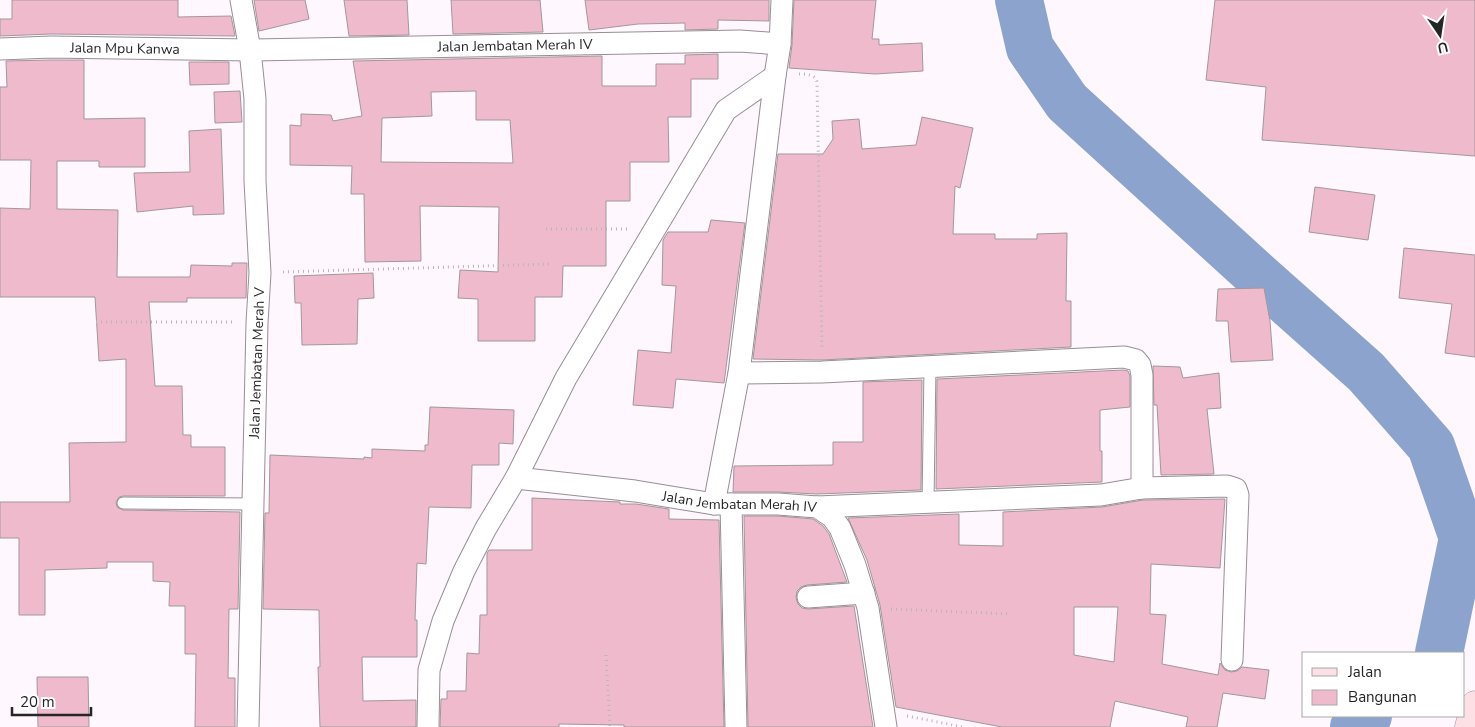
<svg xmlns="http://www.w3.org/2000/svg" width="1475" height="727" font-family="'Nunito Sans',sans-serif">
<rect width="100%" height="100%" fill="#fef7fd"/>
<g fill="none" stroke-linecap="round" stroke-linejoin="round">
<g stroke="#8ca4cd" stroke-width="48">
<polyline points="1019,0 1030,48 1067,102 1258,276 1366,372 1431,446 1463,538 1439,653"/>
<polyline points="1354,727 1368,716"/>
</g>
</g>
<g fill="#f0bacd" stroke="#a2979b" fill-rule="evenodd">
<polygon points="12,0 178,0 178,17 231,16 235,36 51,34 0,36 0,19 12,19"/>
<polygon points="254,0 305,0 309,19 259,31"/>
<polygon points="344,0 407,0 409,35 349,36"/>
<polygon points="451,0 540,0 543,32 453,34"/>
<polygon points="585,0 769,0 769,21 718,20 718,29 685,30 685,23 638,24 589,30"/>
<polygon points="794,0 876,0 872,39 879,39 879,45 922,43 923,71 875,74 789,68 792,45"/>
<polygon points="1215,0 1475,0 1475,156 1262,140 1266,87 1206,80"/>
<path d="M718,54V79H691V117H668L669,162H630V201H606V266H563L562,297H535V341H478V299L458,298L460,270L498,272L499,207L420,206L421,261L365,262L364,194H351L352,166L290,165V125L301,126V114L331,115L333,121L362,116L353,61L602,56V86H656V64H685V55ZM476,91V120H510L513,163L381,162L382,118L432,116L431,92Z"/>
<polygon points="51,60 84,60 84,119 145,118 145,167 99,167 99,161 57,161 57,209 118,210 117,277 190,277 191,265 232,266 232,263 247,263 246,298 187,298 187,302 149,302 155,386 182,386 183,435 191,435 191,447 225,447 225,496 123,496 119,497 116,502 117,507 123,510 240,512 238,609 229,609 228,678 235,678 235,727 195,727 196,654 185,654 185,606 169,606 170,582 153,581 153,562 107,562 107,568 45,570 45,615 19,615 19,538 0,538 0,502 70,502 69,443 126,442 126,359 99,361 95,297 0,297 0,208 30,209 31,160 0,160 0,87 7,87 6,61"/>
<polygon points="189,62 229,62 229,84 190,85"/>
<polygon points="240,91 242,122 215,123 214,92"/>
<polygon points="922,117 973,128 960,188 955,186 953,234 995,234 995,239 1037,239 1037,234 1067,233 1066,301 1071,301 1071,347 822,360 753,359 778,154 823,154 833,139 832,121 859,119 862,149 916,145"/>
<polygon points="221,129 224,214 193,215 193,206 137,212 134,173 190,172 189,131"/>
<polygon points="1315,187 1375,195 1368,240 1309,232"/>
<polygon points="711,220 745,223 724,383 676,379 673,408 633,405 638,350 671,353 676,286 662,285 663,240 668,232 708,232"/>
<polygon points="1404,248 1475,255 1475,357 1445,353 1452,304 1399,298"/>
<polygon points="373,273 374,298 358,299 357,344 302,345 301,303 295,303 294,276"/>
<polygon points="1264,288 1270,321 1273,360 1231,362 1228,321 1216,321 1218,289"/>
<polygon points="1153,366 1180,367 1183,378 1219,373 1221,408 1207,409 1214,474 1161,475 1157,405 1154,405"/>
<polygon points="1123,370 1128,371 1130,376 1130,407 1100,410 1100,451 1102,451 1102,482 936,489 937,379"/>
<polygon points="922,380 921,490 817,494 778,492 733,492 734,466 833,465 833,442 863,442 863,382"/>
<polygon points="430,407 514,410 513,444 499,443 499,465 472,465 471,508 429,507 426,564 417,563 415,620 417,620 417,657 362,657 363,701 416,700 416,727 320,727 318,667 320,667 319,610 263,609 265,513 269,513 270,455 364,459 364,457 372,458 372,449 425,451 425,445 428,445"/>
<polygon points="532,498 620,502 620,504 636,504 669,509 669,519 719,520 724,727 624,727 624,725 559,724 559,727 440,727 441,699 447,699 447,691 466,691 467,653 479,654 480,615 487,615 487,553 489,550 532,550"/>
<path d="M1225,499L1220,568L1151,564L1150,614L1166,615L1162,664L1218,675L1220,663L1225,670L1231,672L1237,671L1242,667L1269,670L1265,699L1223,693L1217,727H1186L1188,717L1115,701L1110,727H1002L896,707L880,605L867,560L848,518L959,514V545L1003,546V512L1102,507L1143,500ZM1074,607H1118L1114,662L1074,655Z"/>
<polygon points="744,516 778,516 813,519 823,526 829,534 847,582 807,585 801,587 797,591 796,598 798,604 802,608 808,609 854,606 873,727 748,727"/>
<polygon points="37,677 88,677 89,727 38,727"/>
</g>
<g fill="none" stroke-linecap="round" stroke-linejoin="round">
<defs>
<g id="lane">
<polyline points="123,503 253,504"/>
<polyline points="928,503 930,367"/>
</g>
<g id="street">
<polyline points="241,0 250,50 255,99 255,181 260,273 257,323 248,727"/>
<path id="s1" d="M0,49L51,47L250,50L740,41L780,44"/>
<polyline points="739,373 822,372 1124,357 1136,360 1140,365 1142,375 1142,488 1101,495 817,507"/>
<path id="s2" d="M516,478L635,491L714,504H778L817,507L832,517L840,528L855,565L868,608L886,727"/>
<polyline points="1142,488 1227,486 1236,489 1238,495 1232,660"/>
<polyline points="714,504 739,373 775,76 780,44 782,0"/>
<polyline points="731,504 736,727"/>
<polyline points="808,597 864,593"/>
<polyline points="428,727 429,670 443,621 464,571 486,528 516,478 566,378 726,110 775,76"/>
</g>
<polyline id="secondary" points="1469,727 1475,705"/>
</defs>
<use href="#lane" stroke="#978e96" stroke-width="13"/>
<use href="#street" stroke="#978e96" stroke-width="23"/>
<use href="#secondary" stroke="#978e96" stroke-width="29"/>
<g stroke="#bab5ba" stroke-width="3" stroke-dasharray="1 4" stroke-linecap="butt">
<path d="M799,74C806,74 815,74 817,82L822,349"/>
<polyline points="546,229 628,229"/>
<polyline points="283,272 550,264"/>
<polyline points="96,322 234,322"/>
<polyline points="891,609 1010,614"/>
<polyline points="606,655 610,727"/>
<polyline points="907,716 963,727"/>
</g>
<use href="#lane" stroke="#fff" stroke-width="11"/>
<use href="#street" stroke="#fff" stroke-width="21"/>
<use href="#secondary" stroke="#fde0e6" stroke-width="28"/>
</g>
<g text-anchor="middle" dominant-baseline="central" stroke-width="5" stroke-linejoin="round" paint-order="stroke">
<g font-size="14" fill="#272427" stroke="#fff">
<text stroke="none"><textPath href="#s1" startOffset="515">Jalan Jembatan Merah IV</textPath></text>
<text stroke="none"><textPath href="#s1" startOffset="125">Jalan Mpu Kanwa</textPath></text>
<text transform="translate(257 363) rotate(-88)">Jalan Jembatan Merah V</text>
<text stroke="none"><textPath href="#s2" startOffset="225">Jalan Jembatan Merah IV</textPath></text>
</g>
</g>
<rect x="1302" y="652" width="162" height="65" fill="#ffffff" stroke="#a9a7a9"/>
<rect x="1312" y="668" width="25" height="8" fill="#fde0e6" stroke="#a9a7a9"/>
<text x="1348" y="677" font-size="15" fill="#272427">Jalan</text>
<rect x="1312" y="690" width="25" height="15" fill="#f0bacd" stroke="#a9a7a9"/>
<text x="1348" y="702" font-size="15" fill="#272427">Bangunan</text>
<g transform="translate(1440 35) rotate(167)" stroke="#ffffff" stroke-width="4" paint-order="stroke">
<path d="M0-4L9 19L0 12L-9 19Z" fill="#272427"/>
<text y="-8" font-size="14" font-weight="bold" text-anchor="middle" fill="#272427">U</text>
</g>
<path d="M12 707v8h79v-8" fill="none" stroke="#272427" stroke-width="2.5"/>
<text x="20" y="707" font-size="15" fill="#272427" stroke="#ffffff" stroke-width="4" paint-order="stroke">20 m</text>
</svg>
